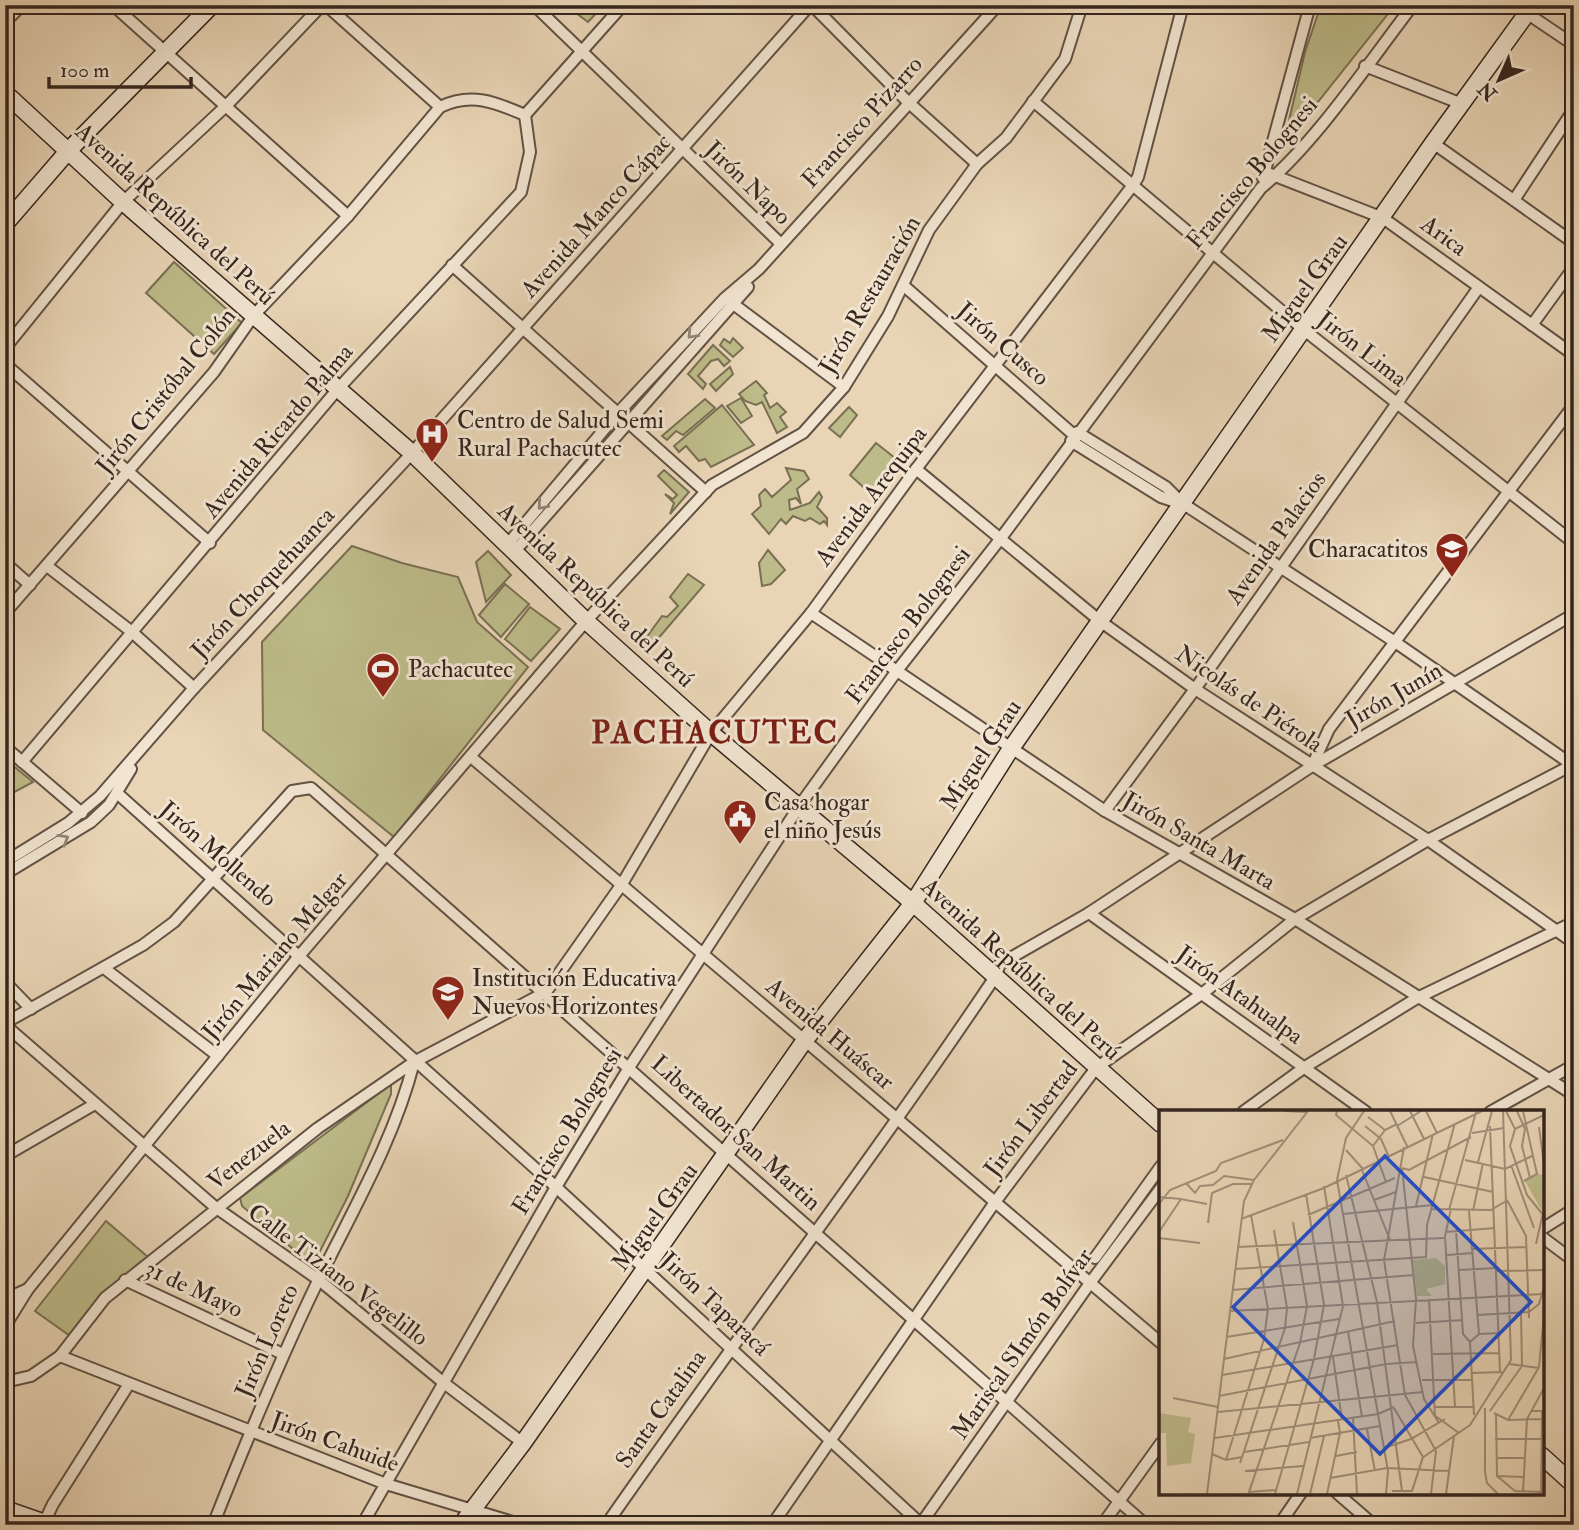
<svg xmlns="http://www.w3.org/2000/svg" width="1579" height="1530" font-family="'IM FELL Double Pica',serif">
<rect width="100%" height="100%" fill="#e9d5b6"/>
<filter id="stains"><feTurbulence type="fractalNoise" baseFrequency=".00286" numOctaves="4"/><feColorMatrix values="0 0 0 0 .2 0 0 0 0 .09 0 0 0 0 .02 0 0 0 .5 -.17"/></filter>
<radialGradient id="worn" r=".72"><stop offset=".6" stop-color="#630" stop-opacity="0"/><stop offset="1" stop-color="#630" stop-opacity=".3"/></radialGradient>
<g fill="#bdbb89" stroke="#797054" stroke-width="2">
<polygon points="565,5 604,5 588,22"/>
<polygon points="1321,5 1395,5 1283,146 1305,52"/>
<polygon points="174,262 242,323 214,354 146,293"/>
<polygon points="733,338 743,348 733,357 720,345 724,339 730,343"/>
<polygon points="713,345 730,361 724,366 718,359 711,361 698,376 706,384 703,389 688,374"/>
<polygon points="730,367 733,374 716,391 710,384"/>
<polygon points="756,381 767,393 764,395 770,408 777,403 786,412 780,417 787,427 777,433 762,402 756,405 745,401 739,394"/>
<polygon points="741,398 752,416 741,423 727,406"/>
<polygon points="705,399 715,408 683,435 676,431 667,440 662,436"/>
<polygon points="722,405 754,445 711,467 705,459 699,461 686,446 679,452 674,446"/>
<polygon points="849,407 857,415 840,437 829,428"/>
<polygon points="876,443 900,462 873,496 850,475"/>
<polygon points="786,468 804,471 809,479 797,489 801,504 796,498 789,500 790,510 810,503 819,492 822,497 817,507 827,518 827,525 824,521 820,524 810,518 805,521 793,516 786,524 781,519 769,534 752,514 761,506 759,495 765,489 772,497 791,480"/>
<polygon points="664,470 689,492 670,514 674,503 665,494 673,499 677,495 658,476"/>
<polygon points="352,546 402,563 458,577 477,622 528,667 394,837 263,730 262,642"/>
<polygon points="768,550 785,570 771,584 762,586 759,563"/>
<polygon points="488,551 511,575 486,602 476,562"/>
<polygon points="688,574 704,585 650,648 643,642 662,616 667,617 678,606 670,597"/>
<polygon points="505,584 529,604 501,637 479,615"/>
<polygon points="530,607 560,629 531,661 505,639"/>
<polygon points="5,759 33,782 5,797"/>
<polygon points="391,1084 391,1094 348,1196 315,1261 305,1259 242,1206 240,1198"/>
<polygon points="106,1221 148,1257 70,1336 35,1311"/>
</g>
<g fill="none" stroke-linecap="round" stroke-linejoin="round">
<defs>
<g id="street">
<polyline points="113,5 348,216"/>
<polyline points="326,5 440,107"/>
<polyline points="534,5 781,244"/>
<polyline points="812,5 908,102 977,164"/>
<polyline points="1528,14 1574,45"/>
<polyline points="5,22 22,5"/>
<polyline points="1365,66 1462,104"/>
<polyline points="1033,101 1303,329 1574,543"/>
<polyline points="525,115 623,5"/>
<polyline points="1433,143 1574,243"/>
<polyline points="1265,172 1383,218 1574,355"/>
<polyline points="1263,178 1310,5"/>
<polyline points="1514,200 1574,109"/>
<polyline points="452,265 706,492"/>
<polyline points="903,285 1075,436"/>
<polyline points="728,300 844,387"/>
<polyline points="1532,325 1574,267"/>
<polyline points="5,348 123,202 227,105 322,5"/>
<polyline points="5,364 210,543"/>
<polyline points="1077,432 1166,487 1182,503 1395,642 1574,766"/>
<polyline points="1071,441 1161,497 1179,503"/>
<polyline points="916,469 1100,621 1195,689 1428,840 1574,943"/>
<polyline points="507,545 618,413 725,298 759,269 998,5"/>
<polyline points="514,552 748,287"/>
<polyline points="5,563 30,585"/>
<polyline points="47,566 132,632 194,688"/>
<path d="M5,613L214,372L254,315L348,216L440,107C471,92 495,102 525,115"/>
<polyline points="811,613 1105,811 1295,919 1574,1095"/>
<polyline points="5,747 82,813"/>
<polyline points="471,757 1161,1343"/>
<polyline points="22,762 337,390 521,192 530,152 525,115"/>
<polyline points="1312,766 1329,729 1574,405"/>
<polyline points="117,793 556,1187 922,1525"/>
<polyline points="1105,811 1195,689 1479,287"/>
<polyline points="5,862 68,823 100,796 194,688 412,453 810,5"/>
<polyline points="5,874 91,822 109,805 131,769"/>
<polyline points="1089,913 1366,1112"/>
<polyline points="104,968 218,1056"/>
<polyline points="5,982 31,1009"/>
<polyline points="5,1023 143,945 174,922 292,791 311,788 1146,1525"/>
<polyline points="5,1025 215,1207 319,1280 444,1383 523,1443"/>
<polyline points="1243,1112 1305,1067 1417,998 1574,922"/>
<polyline points="1490,1112 1574,1065"/>
<polyline points="5,1156 95,1104"/>
<polyline points="1542,1229 1574,1209"/>
<polyline points="1542,1237 1574,1261"/>
<polyline points="1095,1258 1161,1166"/>
<polyline points="125,1280 283,1354"/>
<polyline points="5,1299 28,1289"/>
<polyline points="5,1326 28,1289 300,955 586,621 712,485 803,433 844,387 888,316 929,230 977,164 1006,138 1065,59 1082,5"/>
<polyline points="60,1356 386,1484 523,1525"/>
<polyline points="5,1382 31,1376 60,1356 105,1298 318,1128 414,1062 546,992 622,884 711,733 811,613 916,469 1133,185 1138,177 1183,5"/>
<polyline points="1337,1493 1374,1525"/>
<polyline points="43,1525 53,1504 129,1384"/>
<path d="M213,1525C245,1444 278,1364 316,1285C351,1213 394,1141 414,1062"/>
<path d="M362,1525L556,1187L630,1066L800,805L896,672L1001,538L1261,188C1315,144 1369,62 1413,5"/>
<path d="M606,1525C734,1341 870,1163 995,977L1000,964L1089,913L1312,766L1574,614"/>
<polyline points="772,1525 995,1202 1096,1068 1203,993 1295,919 1428,840 1574,764"/>
<polyline points="920,1525 1090,1283 1161,1188"/>
<polyline points="1102,1525 1161,1443"/>
<polyline points="1279,1525 1301,1493"/>
</g>
<g id="secondary">
<polyline points="5,93 123,202 412,453 586,621 711,733 913,903 1161,1124"/>
<polyline points="5,224 69,150 212,5"/>
<polyline points="1542,1456 1574,1485"/>
<polyline points="5,1509 51,1525"/>
<polyline points="5,1522 12,1525"/>
<polyline points="461,1525 523,1443 805,1040 913,903 1010,750 1433,143 1533,5"/>
</g>
</defs>
<use href="#street" stroke="#625245" stroke-width="14"/>
<use href="#secondary" stroke="#35261f" stroke-width="19"/>
<use href="#street" stroke="#f1e4d0" stroke-width="10"/>
<use href="#secondary" stroke="#f1e4d0" stroke-width="16"/>
</g>
<defs><path id="oneway-chevron" d="M-2-3.5L2.5 0L-2 3.5" fill="none" stroke-width="1.6" stroke-linecap="round" stroke-linejoin="round" transform="scale(1.75)"/></defs>
<g stroke="#938578">
<use href="#oneway-chevron" transform="translate(692 334) rotate(133)"/>
<use href="#oneway-chevron" transform="translate(542 505) rotate(131)"/>
<use href="#oneway-chevron" transform="translate(64 839) rotate(-30)"/>
</g>
<defs>
<symbol id="hospital-pin" viewBox="-11 -11 22 30"><path d="M0 17L-7.5 6A9.5 9.5 0 1 1 7.5 6Z" fill="#8f2418" stroke="#f1e4d0"/><path d="M-5-5h3v3.5h4V-5h3V5h-3V1.5h-4V5h-3Z" fill="#fff"/></symbol>
<symbol id="university-pin" viewBox="-11 -11 22 30"><path d="M0 17L-7.5 6A9.5 9.5 0 1 1 7.5 6Z" fill="#8f2418" stroke="#f1e4d0"/><path d="M0-5L7-2L0 1L-7-2ZM-4 1L0 2.5L4 1V4Q0 6-4 4Z" fill="#fff"/></symbol>
<symbol id="stadium-pin" viewBox="-11 -11 22 30"><path d="M0 17L-7.5 6A9.5 9.5 0 1 1 7.5 6Z" fill="#8f2418" stroke="#f1e4d0"/><path d="M0-5a6.5 5 0 1 0 0 10a6.5 5 0 1 0 0-10ZM-3.5-1.8h7v3.6h-7Z" fill="#fff"/></symbol>
<symbol id="civic-pin" viewBox="-11 -11 22 30"><path d="M0 17L-7.5 6A9.5 9.5 0 1 1 7.5 6Z" fill="#8f2418" stroke="#f1e4d0"/><path d="M-.6-6.5H3V-4.5H.6V-3L4-1V1h2V6H-6V1h2V-1L-.6-3ZM-1.2 2.5V6h2.4V2.5Z" fill="#fff"/></symbol>
<symbol id="school-pin" viewBox="-11 -11 22 30"><path d="M0 17L-7.5 6A9.5 9.5 0 1 1 7.5 6Z" fill="#8f2418" stroke="#f1e4d0"/><path d="M0-5L7-2L0 1L-7-2ZM-4 1L0 2.5L4 1V4Q0 6-4 4Z" fill="#fff"/></symbol>
</defs>
<g fill-rule="evenodd">
<use href="#hospital-pin" x="413" y="415" width="38" height="52"/>
<use href="#university-pin" x="1433" y="530" width="38" height="52"/>
<use href="#stadium-pin" x="364" y="650" width="38" height="52"/>
<use href="#civic-pin" x="721" y="797" width="38" height="52"/>
<use href="#school-pin" x="429" y="973" width="38" height="52"/>
</g>
<g text-anchor="middle" dominant-baseline="central" stroke-width="6" stroke-linejoin="round" paint-order="stroke">
<g font-size="24" fill="#35261f" stroke="#f1e4d0">
<text transform="translate(862 122) rotate(-48)">Francisco Pizarro</text>
<text transform="translate(1252 173) rotate(-50)">Francisco Bolognesi</text>
<text transform="translate(748 183) rotate(44)">Jirón Napo</text>
<text transform="translate(175 214) rotate(42)">Avenida República del Perú</text>
<text transform="translate(596 216) rotate(-48)">Avenida Manco Cápac</text>
<text transform="translate(1444 236) rotate(36)">Arica</text>
<text transform="translate(1305 288) rotate(-54)">Miguel Grau</text>
<text transform="translate(870 295) rotate(-60)">Jirón Restauración</text>
<text transform="translate(1003 344) rotate(41)">Jirón Cusco</text>
<text transform="translate(1362 349) rotate(38)">Jirón Lima</text>
<text transform="translate(166 391) rotate(-51)">Jirón Cristóbal Colón</text>
<text transform="translate(278 431) rotate(-50)">Avenida Ricardo Palma</text>
<text transform="translate(871 496) rotate(-53)">Avenida Arequipa</text>
<text transform="translate(1276 538) rotate(-55)">Avenida Palacios</text>
<text transform="translate(263 583) rotate(-47)">Jirón Choquehuanca</text>
<text transform="translate(596 595) rotate(43)">Avenida República del Perú</text>
<text transform="translate(908 625) rotate(-53)">Francisco Bolognesi</text>
<text transform="translate(1394 695) rotate(-30)">Jirón Junín</text>
<text transform="translate(1249 699) rotate(34)">Nicolás de Piérola</text>
<text transform="translate(981 755) rotate(-57)">Miguel Grau</text>
<text transform="translate(1199 841) rotate(30)">Jirón Santa Marta</text>
<text transform="translate(218 854) rotate(41)">Jirón Mollendo</text>
<text transform="translate(275 956) rotate(-50)">Jirón Mariano Melgar</text>
<text transform="translate(1021 969) rotate(42)">Avenida República del Perú</text>
<text transform="translate(1240 995) rotate(36)">Jirón Atahualpa</text>
<text transform="translate(830 1034) rotate(40)">Avenida Huáscar</text>
<text transform="translate(1031 1119) rotate(-53)">Jirón Libertad</text>
<text transform="translate(567 1131) rotate(-59)">Francisco Bolognesi</text>
<text transform="translate(736 1133) rotate(42)">Libertador San Martin</text>
<text transform="translate(249 1155) rotate(-38)">Venezuela</text>
<text transform="translate(655 1217) rotate(-54)">Miguel Grau</text>
<text transform="translate(338 1275) rotate(37)">Calle Tiziano Vegelillo</text>
<text transform="translate(194 1289) rotate(25)">31 de Mayo</text>
<text transform="translate(715 1304) rotate(43)">Jirón Taparacá</text>
<text transform="translate(267 1341) rotate(-66)">Jirón Loreto</text>
<text transform="translate(1022 1344) rotate(-55)">Mariscal SImón Bolívar</text>
<text transform="translate(661 1409) rotate(-55)">Santa Catalina</text>
<text transform="translate(335 1442) rotate(20)">Jirón Cahuide</text>
</g>
<g font-size="24" fill="#35261f" stroke="#f1e4d0" text-anchor="start">
<text x="457" y="420">Centro de Salud Semi<tspan x="457" dy="28">Rural Pachacutec</tspan></text>
<text x="1428" y="549" text-anchor="end">Characatitos</text>
<text x="408" y="669">Pachacutec</text>
<text x="764" y="802">Casa hogar<tspan x="764" dy="28">el niño Jesús</tspan></text>
<text x="472" y="978">Institución Educativa<tspan x="472" dy="28">Nuevos Horizontes</tspan></text>
</g>
<g font-size="32" font-weight="bold" letter-spacing="2" fill="#7a1f14" stroke="#f1e4d0">
<text x="715" y="733">PACHACUTEC</text>
</g>
</g>
<g transform="translate(1159 1110)">
<rect width="385" height="385" fill="#e9d5b6"/>
<path d="M379,64L385,65L383,101L366,71ZM277,148L286,156V174L267,179L273,186H258L254,150ZM0,303L32,308L29,322L36,324L32,353L8,356L7,323H0Z" fill="#bdbb89"/>
<path fill="none" stroke="#a18f7a" stroke-width="2" d="M126,1L148,2M178,1L177,5L214,36L227,72M205,1L187,28L178,70L229,361L227,384M231,1L249,38M251,1L265,29M267,1L278,23M347,1L356,19L351,36L368,85L385,106M358,1L366,19L363,36L371,68M364,1L378,64L365,71M209,7L226,20M206,16L222,29L230,47M238,16L262,1M331,16L341,262M380,17L385,55M356,19L385,5M313,23L345,18M214,36L226,20L238,14M245,37L225,150L246,285L277,341L272,384M187,40L204,59M306,50L346,59L373,46M319,52L333,1M352,55L375,118M243,58L257,189L254,236L265,289L280,313M243,58L250,60L312,27M203,60L231,130M187,65L218,192L243,381M265,67L334,82M27,73L36,83L41,76L54,75L65,66L95,70M0,87L22,89M215,90L237,82M348,90L367,126L370,208M0,94L11,80L57,61L62,53L124,30M257,96L274,24M273,99L332,100L347,91M292,99L286,126L296,297M290,100L317,2M310,101L320,224L311,232M314,101L324,53M184,104L274,95M149,105L236,68M82,109L165,78L323,1M49,113L53,83L74,74H92M297,121L304,224L311,232M0,122L22,89L48,94M286,122L336,118M0,128L41,133M377,134L384,103M78,137L285,128M313,139L367,137M288,145L314,143M76,159L267,147L268,115L296,13M300,160L338,158M338,161L385,160M73,180L254,165M270,189L276,307M71,201L385,184M318,205L370,202L380,194L385,177M257,213L304,210M189,221L203,307M320,224L341,223M67,227L180,209M311,232L315,305M274,244L341,243M174,247L183,310M65,249L236,211M227,254L258,252M350,254L380,258M313,263L344,262M63,265L239,235M263,270H313M60,286L227,254M14,288L59,297M276,297H315M326,298V362L328,373L339,384M331,301L363,256L362,203M373,301H383L382,384M59,302L264,282M335,303L349,310L383,309M337,304L338,366L356,381L382,382M275,305L300,323M194,308L198,384M349,310L380,257L385,205M208,319L216,361M56,328L219,304L235,297M151,328L221,316M336,329H385M225,338L252,329L286,309M85,342L150,332M53,344L67,350L83,347M177,346L198,342M263,348L311,315L352,250L344,1M337,348H365M67,350L105,229L109,199L92,105M81,353L126,218L128,198L115,120M86,361L144,356M338,366L364,367M171,368L228,358L291,361M117,380L90,382L141,233L148,196L134,112M233,381H253L264,347L235,298M364,382L368,309L385,278M48,384L85,91L95,70L149,1M116,384L155,249L165,195L147,84M138,384L184,196L165,76M151,384L165,326M168,384L181,323L179,311M287,384L295,326"/>
<path fill="#1d4ed8" fill-opacity="0.15" stroke="#1d4ed8" stroke-width="3.5" d="M226,46L372,192L221,344L74,197Z"/>
<rect width="385" height="385" fill="none" stroke="#35261f" stroke-width="3.5"/>
</g>
<rect width="1579" height="1530" fill="none" stroke="#e9d5b6" stroke-width="28"/>
<rect x="7" y="7" width="1565" height="1516" fill="none" stroke="#35261f" stroke-width="3.5"/>
<rect x="14" y="14" width="1551" height="1502" fill="none" stroke="#35261f" stroke-width="2"/>
<g transform="translate(1499 80) rotate(225)" stroke="#f1e4d0" stroke-width="5" paint-order="stroke">
<path d="M0-5L12 26L0 18L-12 26Z" fill="#35261f"/>
<text y="-10" font-size="19" font-weight="bold" text-anchor="middle" fill="#35261f">N</text>
</g>
<path d="M49 77v10h142v-10" fill="none" stroke="#35261f" stroke-width="3.5"/>
<text x="60" y="77" font-size="21" fill="#35261f" stroke="#f1e4d0" stroke-width="5" paint-order="stroke">100 m</text>
<rect width="100%" height="100%" filter="url(#stains)"/>
<rect width="100%" height="100%" fill="url(#worn)"/>
</svg>
